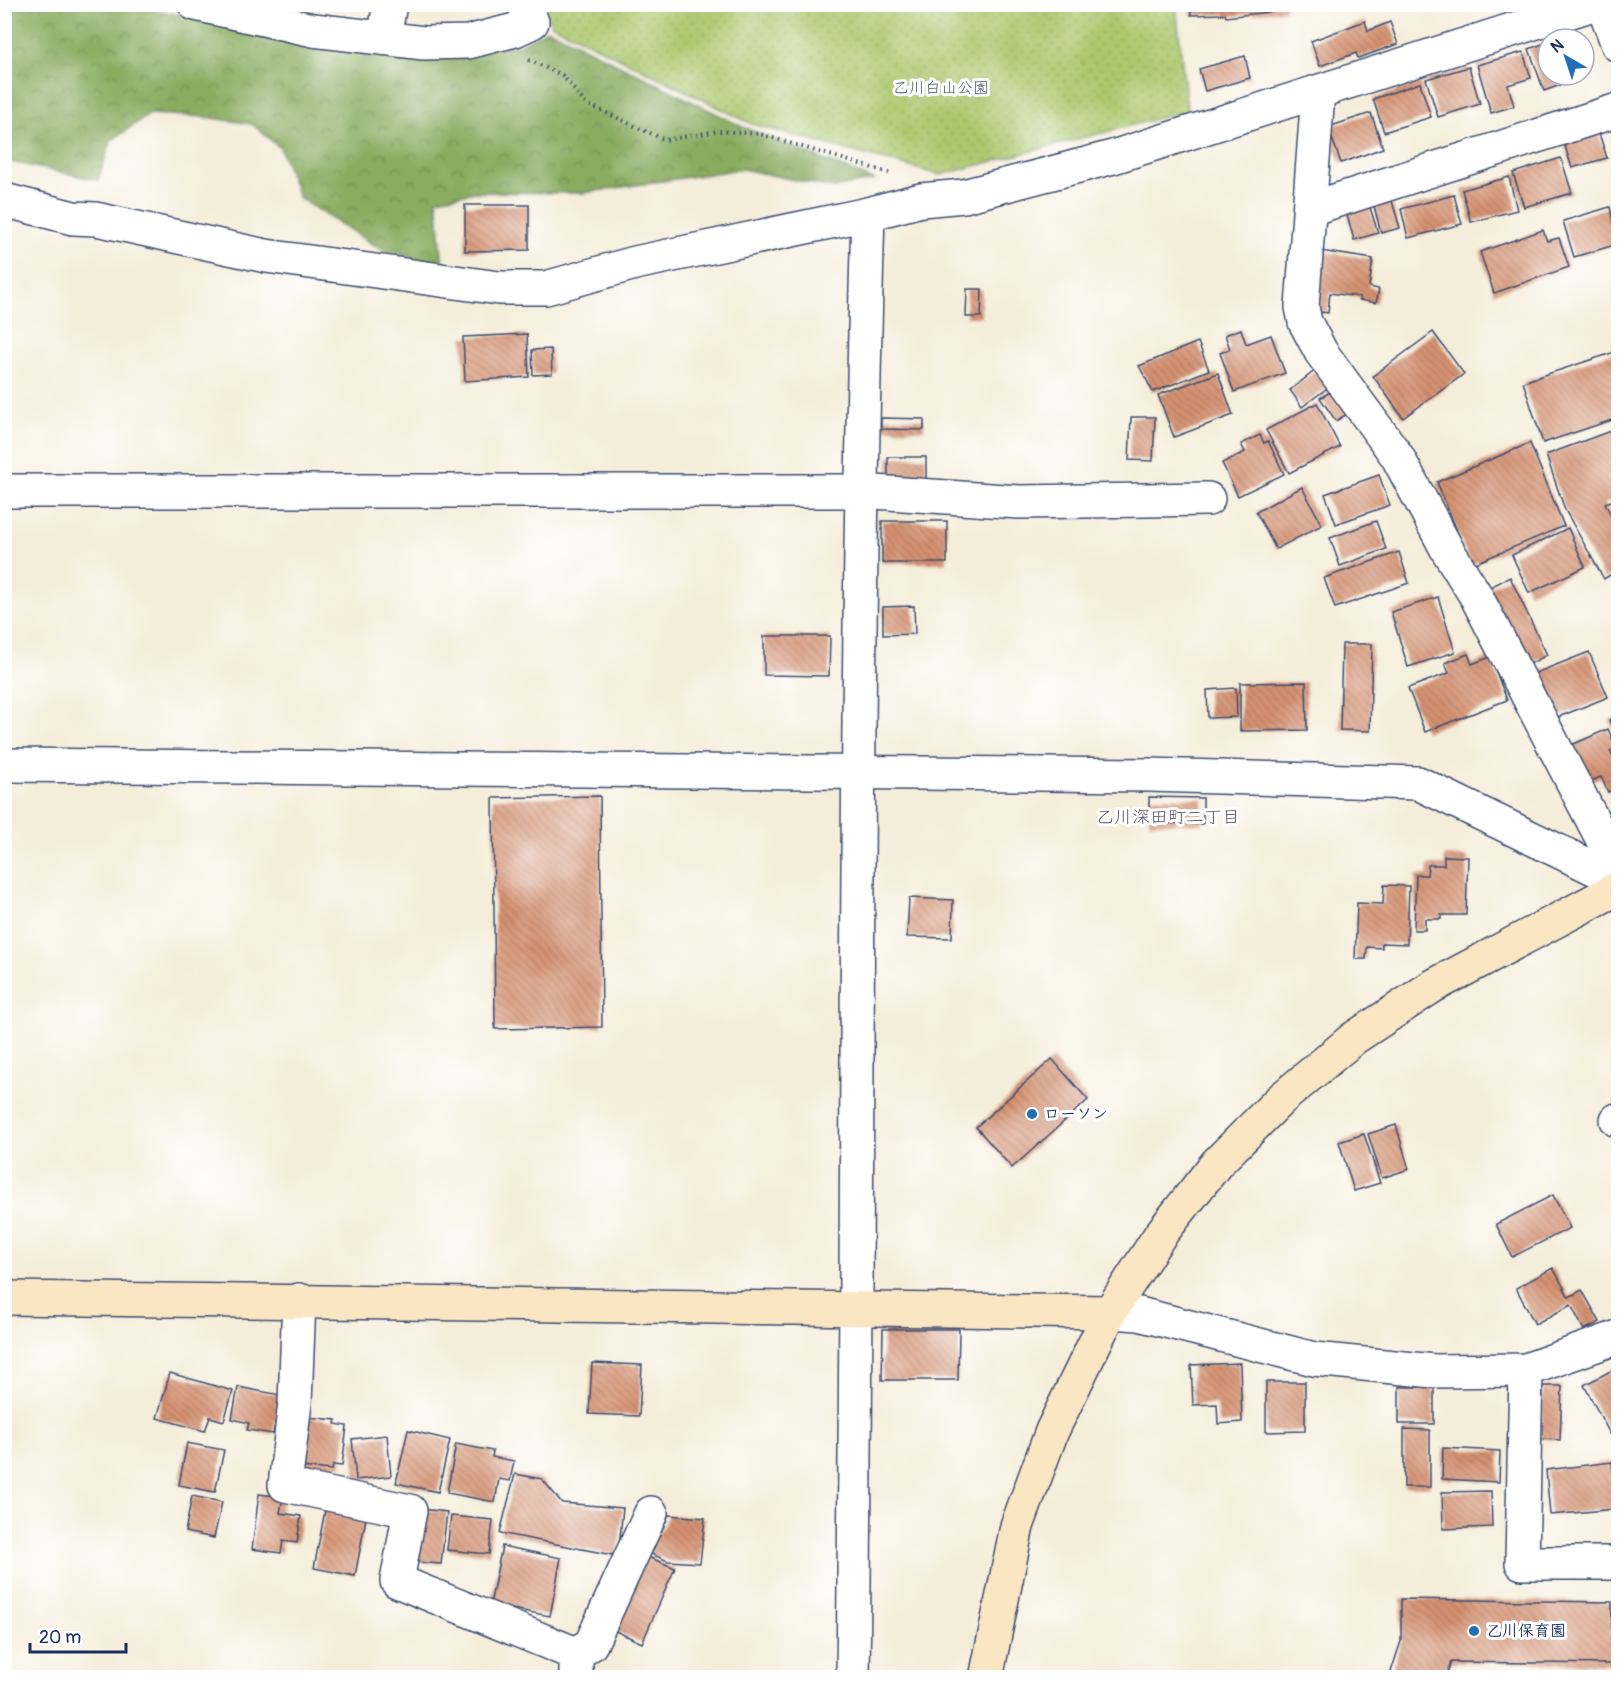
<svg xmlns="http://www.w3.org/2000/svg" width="1623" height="1682" font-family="Pangolin,'Klee One',sans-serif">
<defs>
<pattern id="forest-crowns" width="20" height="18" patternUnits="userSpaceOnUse" patternTransform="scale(1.5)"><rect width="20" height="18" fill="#8aac60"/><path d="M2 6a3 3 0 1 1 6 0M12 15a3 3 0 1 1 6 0" fill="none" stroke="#708c52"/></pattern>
<pattern id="park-dots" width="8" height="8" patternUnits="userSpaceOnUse" patternTransform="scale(1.5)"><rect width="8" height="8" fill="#adc86d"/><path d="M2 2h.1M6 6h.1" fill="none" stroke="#94ac61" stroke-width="1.8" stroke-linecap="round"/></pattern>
<pattern id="building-back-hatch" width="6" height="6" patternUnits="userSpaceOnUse" patternTransform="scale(1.5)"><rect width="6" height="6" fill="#d69271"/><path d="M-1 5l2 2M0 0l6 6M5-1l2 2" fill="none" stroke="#ad7860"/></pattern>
</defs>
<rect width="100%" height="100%" fill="#fff"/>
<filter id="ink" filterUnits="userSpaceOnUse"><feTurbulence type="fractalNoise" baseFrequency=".0167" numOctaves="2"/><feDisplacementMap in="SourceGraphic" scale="12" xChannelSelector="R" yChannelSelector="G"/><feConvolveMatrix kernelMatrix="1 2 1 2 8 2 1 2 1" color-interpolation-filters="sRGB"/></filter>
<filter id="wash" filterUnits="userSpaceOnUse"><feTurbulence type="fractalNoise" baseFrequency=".008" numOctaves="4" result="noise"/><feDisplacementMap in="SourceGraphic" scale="24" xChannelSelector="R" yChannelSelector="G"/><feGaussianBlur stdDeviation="1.35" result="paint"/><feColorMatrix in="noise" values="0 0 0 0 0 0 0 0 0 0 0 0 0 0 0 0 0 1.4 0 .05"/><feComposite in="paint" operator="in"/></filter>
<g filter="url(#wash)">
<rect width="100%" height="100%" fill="#f4edd9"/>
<polygon fill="url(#forest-crowns)" stroke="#526e5f" stroke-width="1.5" points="116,4 418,54 520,45 548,29 743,127 874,180 834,188 742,169 583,193 475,192 437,199 443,266 382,250 299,198 280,148 252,124 205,117 150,114 111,141 98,180 5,161 5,5"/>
<polygon fill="url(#park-dots)" stroke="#647c66" stroke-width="1.5" points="542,5 1176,5 1187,111 940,175 752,124 551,24"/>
<g id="blocks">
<g fill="url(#building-back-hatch)">
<rect x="402" y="4" width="39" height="4"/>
<polygon points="1190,4 1285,4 1285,10 1226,17 1225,14 1191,15"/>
<polygon points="1365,21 1368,31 1390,22 1398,44 1358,58 1356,53 1320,66 1311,41"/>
<polygon points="1548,42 1548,75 1579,75 1580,78 1544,91 1529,49"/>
<polygon points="1523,52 1531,78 1508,85 1514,106 1491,113 1477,65"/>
<polygon points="1245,56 1250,78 1205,91 1199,69"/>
<polygon points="1469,67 1480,104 1438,117 1426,79"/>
<polygon points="1420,83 1431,117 1384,132 1373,99"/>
<polygon points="1371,113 1383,148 1341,163 1328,127"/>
<polygon points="1598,130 1607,158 1572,168 1563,140"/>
<polygon points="1561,158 1572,193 1524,207 1513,173"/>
<polygon points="1509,177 1517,210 1471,222 1462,190"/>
<polygon points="1454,195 1462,224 1408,238 1401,209"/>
<polygon points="1368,201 1378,233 1354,240 1345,207"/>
<polygon points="1392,201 1400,228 1381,233 1374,206"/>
<polygon points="465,205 529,205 529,250 465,251"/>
<polygon points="1610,207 1618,244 1574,257 1563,221"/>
<polygon points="1543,230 1547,241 1559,238 1569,267 1494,293 1480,252"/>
<polygon points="1320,251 1373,259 1369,287 1379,289 1376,303 1359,300 1360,297 1330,293 1328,313 1312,311"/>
<polygon points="967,289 982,289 981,317 966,317"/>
<polygon points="1241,329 1246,344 1271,335 1285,373 1234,392 1220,353 1230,349 1225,335"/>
<polygon points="1433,332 1464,374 1403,418 1373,376"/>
<polygon points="527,334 529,377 465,381 463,337"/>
<polygon points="1198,342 1209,370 1153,392 1139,366"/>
<polygon points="551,349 552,374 533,375 532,350"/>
<polygon points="1618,351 1618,418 1543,443 1523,382"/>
<polygon points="1321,366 1334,383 1302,407 1290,390"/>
<polygon points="1218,373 1233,415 1174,437 1158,395"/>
<polygon points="1335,389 1350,412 1336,421 1320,398"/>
<polygon points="1317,403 1340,447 1289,473 1266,430"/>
<polygon points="1131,417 1155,417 1153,461 1129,460"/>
<polygon points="881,418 924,419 924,430 881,429"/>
<polygon points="1618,428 1618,499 1605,503 1618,530 1618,570 1604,579 1565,510 1546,455"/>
<polygon points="1260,435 1264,443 1268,441 1284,474 1238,496 1222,463 1245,452 1241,444"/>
<polygon points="1530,443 1564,526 1471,565 1437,482"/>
<rect x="888" y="457" width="38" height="22"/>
<polygon points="1379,475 1390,505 1336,524 1325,494"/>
<polygon points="1302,487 1322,525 1276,549 1256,512"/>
<rect x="882" y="521" width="65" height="42"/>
<polygon points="1376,521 1386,549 1340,566 1330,538"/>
<polygon points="1568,528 1585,567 1529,593 1512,555"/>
<polygon points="1399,552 1409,583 1335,608 1324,578"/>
<polygon points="1510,577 1547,655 1522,668 1484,590"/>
<polygon points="1438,597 1455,652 1408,667 1391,612"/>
<polygon points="914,606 915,634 883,635 883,607"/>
<polygon points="764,636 830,636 829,676 764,675"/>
<polygon points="1342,644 1372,644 1370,731 1340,730"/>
<polygon points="1589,652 1608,697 1546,722 1528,676"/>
<polygon points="1468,654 1472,664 1490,657 1507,700 1425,732 1408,688 1449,673 1445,663"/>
<polygon points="1306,682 1307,730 1240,731 1240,683"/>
<polygon points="1236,688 1237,717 1208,718 1207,690"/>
<polygon points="1618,716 1618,742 1609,720"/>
<polygon points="1608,729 1617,749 1610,751 1618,770 1618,787 1608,792 1601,777 1584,784 1567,747"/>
<polygon points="600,796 602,1027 495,1029 493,798"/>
<polygon points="1149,797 1203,798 1203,824 1149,823"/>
<polygon points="1444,856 1468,857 1466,915 1441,915 1441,919 1425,919 1425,930 1414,930 1416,875 1427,875 1428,865 1444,865"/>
<polygon points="1384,885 1409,886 1407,944 1382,943 1382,948 1367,947 1366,959 1355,959 1357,903 1383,904"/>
<polygon points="909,898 953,900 952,938 907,937"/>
<polygon points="1052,1059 1088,1100 1012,1168 976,1127"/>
<polygon points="1396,1125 1409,1169 1382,1178 1368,1134"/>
<polygon points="1364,1134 1380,1183 1354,1191 1339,1142"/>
<polygon points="1553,1195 1570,1228 1512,1257 1496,1224"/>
<polygon points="1553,1268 1569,1297 1582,1290 1600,1322 1584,1330 1571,1305 1535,1324 1516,1288"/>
<polygon points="883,1329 959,1329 958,1380 882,1380"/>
<polygon points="592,1363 642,1365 639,1416 589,1414"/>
<polygon points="1240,1363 1242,1422 1218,1424 1217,1404 1193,1405 1191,1365"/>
<polygon points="1618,1367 1618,1429 1610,1434 1584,1385"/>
<polygon points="170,1373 233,1391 224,1421 210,1417 205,1431 157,1418"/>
<polygon points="1266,1382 1305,1382 1305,1431 1266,1432"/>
<polygon points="1543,1386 1562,1386 1560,1440 1541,1439"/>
<polygon points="238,1387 281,1395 273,1434 247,1430 249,1423 232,1419"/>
<rect x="1399" y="1387" width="35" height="37"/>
<polygon points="308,1417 336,1420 335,1424 347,1426 342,1466 333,1465 332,1470 301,1467"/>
<polygon points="1404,1429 1430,1430 1430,1487 1404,1487"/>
<polygon points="408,1430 450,1440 438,1492 396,1483"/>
<polygon points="387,1435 391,1476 356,1480 352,1439"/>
<polygon points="187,1443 224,1450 215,1492 179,1485"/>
<polygon points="456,1444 493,1451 492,1457 514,1461 510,1481 499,1479 495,1502 447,1493"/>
<polygon points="1443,1448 1500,1451 1499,1482 1442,1479"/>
<polygon points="1612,1462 1616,1509 1550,1515 1546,1470"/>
<polygon points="515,1474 542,1479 562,1503 623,1508 618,1556 500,1533"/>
<polygon points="1491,1491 1492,1527 1443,1529 1442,1492"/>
<polygon points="259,1494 283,1497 280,1513 301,1516 297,1543 283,1541 281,1553 252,1549"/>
<polygon points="192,1496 222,1502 214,1538 185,1532"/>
<polygon points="326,1505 367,1513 355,1576 314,1568"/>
<polygon points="421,1509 447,1512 441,1564 415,1562"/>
<polygon points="668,1515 705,1518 700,1563 668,1561 644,1551 663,1527"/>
<polygon points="451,1516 493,1520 489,1554 447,1550"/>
<polygon points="502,1546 561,1558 550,1616 490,1605"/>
<polygon points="643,1555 675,1568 642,1643 611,1629"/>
<polygon points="1401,1599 1612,1602 1611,1664 1451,1662 1445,1678 1389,1678 1401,1641"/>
</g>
</g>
</g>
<g filter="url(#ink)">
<use href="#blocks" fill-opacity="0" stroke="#3c4c70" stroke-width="1.5"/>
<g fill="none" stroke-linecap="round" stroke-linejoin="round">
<defs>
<g id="street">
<polyline points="195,4 313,30 424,43 468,42 515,30 532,22 524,4"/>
<polyline points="1603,4 1618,45"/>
<polyline points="384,38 390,4"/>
<polyline points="1318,93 1302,307 1305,322 1321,352 1397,456 1448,551 1476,596 1618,869"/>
<polyline points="4,200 73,218 96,219 266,256 499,288 546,288 635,263 868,214 921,200 964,196 1113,157 1593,4"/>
<polyline points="1310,209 1618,110"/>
<polyline points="4,491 860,491 1019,502 1208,499"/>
<polyline points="4,765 1149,775 1418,783 1618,880"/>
<polyline points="1617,1120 1618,1120"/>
<polyline points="299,1300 295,1403 285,1485 410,1511 397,1581 576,1654 576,1678"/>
<polyline points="1110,1312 1139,1314 1314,1359 1434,1371 1526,1370 1618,1337"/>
<polyline points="1526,1370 1522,1563 1618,1563"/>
<polyline points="576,1654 591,1644 651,1513"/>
<path d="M853,1678C859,1190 854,702 868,214"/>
</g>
<g id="secondary">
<polyline points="4,1298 1110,1312"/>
<polyline points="986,1678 1017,1526 1052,1431 1110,1312 1160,1235 1217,1163 1280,1100 1354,1038 1433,986 1618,888"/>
</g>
</defs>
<use href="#street" stroke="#3c4c70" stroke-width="36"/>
<use href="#secondary" stroke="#3c4c70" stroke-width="36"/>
<polyline stroke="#3c4c70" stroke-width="4" stroke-dasharray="1.5 4.5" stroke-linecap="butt" points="529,60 562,75 585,103 665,140 718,131 760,134 889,173"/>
<use href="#street" stroke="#fff" stroke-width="33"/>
<use href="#secondary" stroke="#fbe6c3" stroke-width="33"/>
</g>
</g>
<g fill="#1f6fb2" stroke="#fff" stroke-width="2">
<circle cx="1032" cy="1114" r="6"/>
<circle cx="1474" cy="1631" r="6"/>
</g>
<g text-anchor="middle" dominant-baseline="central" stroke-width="6" stroke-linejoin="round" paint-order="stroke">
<g font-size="16" fill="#475d62" stroke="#fff">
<text x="941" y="88">乙川白山公園</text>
</g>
<g font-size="16" font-weight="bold" fill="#1b2f5e" stroke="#fff" text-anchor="start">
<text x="1044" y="1114">ローソン</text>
<text x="1486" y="1631">乙川保育園</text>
</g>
<g font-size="18" fill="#5c5265" stroke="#fff">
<text x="1168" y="817">乙川深田町二丁目</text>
</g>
</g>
<rect width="1623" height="1682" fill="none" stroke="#fff" stroke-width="24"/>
<g transform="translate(1566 57) rotate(321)"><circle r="28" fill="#ffffff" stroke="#a4acbf" stroke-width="1.5"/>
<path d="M0-4.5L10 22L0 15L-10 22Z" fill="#1f6fb2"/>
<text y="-9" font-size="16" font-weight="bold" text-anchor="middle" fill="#1b2f5e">N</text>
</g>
<path d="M30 1643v9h96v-9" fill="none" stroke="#1b2f5e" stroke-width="3"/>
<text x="39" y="1643" font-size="18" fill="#1b2f5e" stroke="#ffffff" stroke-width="4.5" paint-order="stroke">20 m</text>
</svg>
